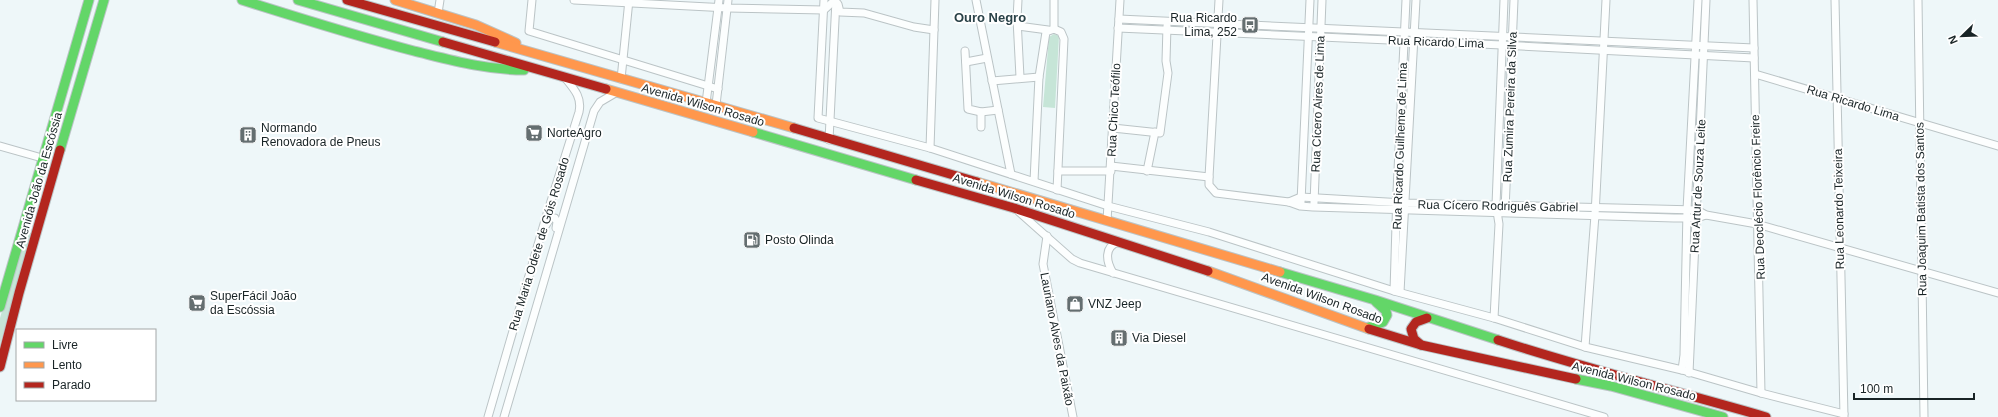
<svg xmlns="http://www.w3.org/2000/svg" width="1998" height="417" font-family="Helvetica,sans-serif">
<rect width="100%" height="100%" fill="#eef7f9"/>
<g fill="#c6e5d7">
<polygon points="1054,34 1059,36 1055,108 1043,107 1049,37"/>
<polygon points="25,233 31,233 31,236 0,344 0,318"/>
</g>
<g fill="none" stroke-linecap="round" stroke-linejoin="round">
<defs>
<g id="street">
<polyline points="532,0 529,31 718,89"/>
<polyline points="574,0 728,8 824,10 835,0"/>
<polyline points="824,0 818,118 930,148 1108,206 1209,232 1394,291 1494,318 1585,347 1682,370 1761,393 1844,414"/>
<polyline points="976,0 1011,174"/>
<polyline points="1018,0 1017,19 1020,77"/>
<polyline points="1054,0 1054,29"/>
<polyline points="1219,0 1209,177 1209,185 1216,193 1289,202 1300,206 1313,207 1674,218 1697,218 1706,215"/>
<polyline points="1753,0 1761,393"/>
<polyline points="1835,0 1844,417"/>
<polyline points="1918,0 1924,417"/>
<polyline points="838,4 840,12 864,13 914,27 934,30"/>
<polyline points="438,13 440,0"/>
<polyline points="1119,19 1754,48"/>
<polyline points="1018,26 1048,30"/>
<polyline points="1118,28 1502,45 1754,58"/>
<polyline points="965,51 968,109 981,112 998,110"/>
<polyline points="966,62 987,58"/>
<polyline points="1755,74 1998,146"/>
<polyline points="621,79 629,0"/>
<polyline points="992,81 1039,77"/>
<polyline points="706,103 719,0"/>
<polyline points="716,105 728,0"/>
<polyline points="981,112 981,127"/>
<polyline points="1113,128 1160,133 1168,73 1166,61 1167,26"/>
<polyline points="829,140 836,0"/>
<polyline points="0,146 42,158"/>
<polyline points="930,148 935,0"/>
<polyline points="1111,166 1209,177"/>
<polyline points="1058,171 1111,171"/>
<polyline points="1147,171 1155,132"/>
<polyline points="1034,181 1039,77 1046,32 1054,29 1061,32 1064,39 1057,190"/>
<polyline points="1289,202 1301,197 1404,203 1697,210 1706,215 1757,224 1998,293"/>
<polyline points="1301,202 1310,0"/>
<polyline points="1314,203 1322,0"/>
<polyline points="1505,210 1514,0"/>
<polyline points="1019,212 1072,259 1080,263 1604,417"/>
<polyline points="1107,221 1120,0"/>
<polyline points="546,225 550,218 555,218 557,222 556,228"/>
<polyline points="1047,236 1043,264 1073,417"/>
<path d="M1113,273C1106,261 1104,247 1118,242"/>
<polyline points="1394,291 1397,192 1406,0"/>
<polyline points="1400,292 1416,0"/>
<polyline points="1494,318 1499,224 1496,205 1504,0"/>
<polyline points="1585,347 1595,215 1606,0"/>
<polyline points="1682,370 1684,355 1687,210 1698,0"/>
<polyline points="1689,373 1706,0"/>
<path d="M488,417L546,217L579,112C582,98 575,90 566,79"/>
<polyline points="504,417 594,111 600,102 617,92"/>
</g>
<g id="fast">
<path d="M242,0C299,18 356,36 414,51C451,60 486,70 524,70"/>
<polyline points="298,0 443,42"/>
<polyline points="753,132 916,180"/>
<polyline points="60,150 104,0"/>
<polyline points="1280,272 1375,300 1498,340"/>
<polyline points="0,307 89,0"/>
<polyline points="1367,328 1383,322 1387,315 1386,311 1376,302"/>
<polyline points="1576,379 1611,386 1723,417"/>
</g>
<g id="slow">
<polyline points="395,0 476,25 516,43"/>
<polyline points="495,42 794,128"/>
<polyline points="606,89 753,132"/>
<polyline points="977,182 1280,272"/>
<polyline points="1208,271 1369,329"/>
</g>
<g id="jam">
<polyline points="347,0 495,42"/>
<polyline points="443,42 606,89"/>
<polyline points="794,128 977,182"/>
<polyline points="916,180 1014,208 1208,271"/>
<polyline points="1369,329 1421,345 1576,379"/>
<path d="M1498,340C1586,369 1677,391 1766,417"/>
<polyline points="1421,345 1414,339 1411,329 1416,322 1427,318"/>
<polyline points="0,367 19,293 60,150"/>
</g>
</defs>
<use href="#street" stroke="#bbc4c6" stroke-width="9"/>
<use href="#fast" stroke="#bbc4c6" stroke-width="11"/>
<use href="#slow" stroke="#bbc4c6" stroke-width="11"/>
<use href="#jam" stroke="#bbc4c6" stroke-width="11"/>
<use href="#street" stroke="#fcfefe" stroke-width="7"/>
<use href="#fast" stroke="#63d668" stroke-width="9"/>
<use href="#slow" stroke="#ff974d" stroke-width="9"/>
<use href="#jam" stroke="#b3261e" stroke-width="9"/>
</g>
<defs>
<symbol id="bus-square" viewBox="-11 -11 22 22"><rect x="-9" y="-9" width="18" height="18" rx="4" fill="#646e70" stroke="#fff"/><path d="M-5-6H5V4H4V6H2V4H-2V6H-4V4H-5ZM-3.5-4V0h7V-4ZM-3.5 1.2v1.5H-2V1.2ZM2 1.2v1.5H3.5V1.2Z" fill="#fff"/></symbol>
<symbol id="supermarket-square" viewBox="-11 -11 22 22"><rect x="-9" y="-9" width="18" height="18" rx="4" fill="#646e70" stroke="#fff"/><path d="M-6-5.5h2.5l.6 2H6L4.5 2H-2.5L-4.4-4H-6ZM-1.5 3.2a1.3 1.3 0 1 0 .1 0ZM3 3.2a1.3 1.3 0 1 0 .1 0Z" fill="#fff"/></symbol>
<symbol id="building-square" viewBox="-11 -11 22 22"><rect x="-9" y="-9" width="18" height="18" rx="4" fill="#646e70" stroke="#fff"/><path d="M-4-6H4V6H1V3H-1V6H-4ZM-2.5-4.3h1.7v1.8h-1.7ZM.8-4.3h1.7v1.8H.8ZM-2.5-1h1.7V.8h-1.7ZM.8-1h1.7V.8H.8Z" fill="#fff"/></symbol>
<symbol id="fuel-square" viewBox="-11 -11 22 22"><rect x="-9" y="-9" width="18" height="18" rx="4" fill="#646e70" stroke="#fff"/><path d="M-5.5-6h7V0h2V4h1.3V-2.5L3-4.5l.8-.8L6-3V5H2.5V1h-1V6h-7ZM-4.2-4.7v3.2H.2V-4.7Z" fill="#fff"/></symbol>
<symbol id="shop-square" viewBox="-11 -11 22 22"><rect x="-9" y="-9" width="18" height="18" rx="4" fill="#646e70" stroke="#fff"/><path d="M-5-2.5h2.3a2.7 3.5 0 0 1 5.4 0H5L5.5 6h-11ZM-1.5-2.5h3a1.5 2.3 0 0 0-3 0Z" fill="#fff"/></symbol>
</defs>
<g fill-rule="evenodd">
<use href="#bus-square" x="1240" y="15" width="20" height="20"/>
<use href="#supermarket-square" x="524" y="123" width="20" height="20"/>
<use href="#building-square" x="238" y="125" width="20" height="20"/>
<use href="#fuel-square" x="742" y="230" width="20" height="20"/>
<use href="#supermarket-square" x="187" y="293" width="20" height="20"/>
<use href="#shop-square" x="1065" y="294" width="20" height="20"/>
<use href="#building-square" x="1109" y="328" width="20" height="20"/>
</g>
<g text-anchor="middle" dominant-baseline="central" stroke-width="4" stroke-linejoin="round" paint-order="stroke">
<g font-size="12" fill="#192426" stroke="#fff" text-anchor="start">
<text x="1237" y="18" text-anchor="end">Rua Ricardo<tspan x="1237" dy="14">Lima, 252</tspan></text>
<text x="261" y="128">Normando<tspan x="261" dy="14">Renovadora de Pneus</tspan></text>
<text x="547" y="133">NorteAgro</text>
<text x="765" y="240">Posto Olinda</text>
<text x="210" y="296">SuperFácil João<tspan x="210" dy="14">da Escóssia</tspan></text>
<text x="1088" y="304">VNZ Jeep</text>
<text x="1132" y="338">Via Diesel</text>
</g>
<g font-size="12" fill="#192426" stroke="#fff">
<text transform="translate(1436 42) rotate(2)">Rua Ricardo Lima</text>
<text transform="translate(1853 103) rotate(17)">Rua Ricardo Lima</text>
<text transform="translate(1318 104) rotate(-88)">Rua Cícero Aires de Lima</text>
<text transform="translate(703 105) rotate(16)">Avenida Wilson Rosado</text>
<text transform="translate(1510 107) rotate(-88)">Rua Zumira Pereira da Silva</text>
<text transform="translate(1114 110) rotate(-87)">Rua Chico Teófilo</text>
<text transform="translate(1400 146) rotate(-88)">Rua Ricardo Guilheme de Lima</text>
<text transform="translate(39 180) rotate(-74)">Avenida João da Escóssia</text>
<text transform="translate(1698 186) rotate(-87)">Rua Artur de Souza Leite</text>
<text transform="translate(1014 196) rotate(17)">Avenida Wilson Rosado</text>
<text transform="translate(1758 197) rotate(-92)">Rua Deoclécio Florêncio Freire</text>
<text transform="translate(1498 206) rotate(1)">Rua Cícero Rodriguês Gabriel</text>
<text transform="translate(1839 209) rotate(-91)">Rua Leonardo Teixeira</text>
<text transform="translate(1921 209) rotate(-91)">Rua Joaquim Batista dos Santos</text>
<text transform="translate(539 244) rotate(-73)">Rua Maria Odete de Góis Rosado</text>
<text transform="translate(1322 298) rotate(20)">Avenida Wilson Rosado</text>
<text transform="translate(1057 339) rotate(79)">Lauriano Alves da Paixão</text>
<text transform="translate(1634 381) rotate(14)">Avenida Wilson Rosado</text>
</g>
<g font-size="13" font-weight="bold" fill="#2b4349" stroke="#fff">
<text x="990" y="17">Ouro Negro</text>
</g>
</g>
<rect x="16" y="329" width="140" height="72" fill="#ffffff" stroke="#a3a7a8"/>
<rect x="24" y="342" width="20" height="6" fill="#63d668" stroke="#a3a7a8"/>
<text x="52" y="349" font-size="12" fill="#192426">Livre</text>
<rect x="24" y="362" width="20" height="6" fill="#ff974d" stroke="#a3a7a8"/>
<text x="52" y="369" font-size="12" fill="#192426">Lento</text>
<rect x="24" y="382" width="20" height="6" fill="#b3261e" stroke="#a3a7a8"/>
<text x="52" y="389" font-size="12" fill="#192426">Parado</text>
<g transform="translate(1962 36) rotate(247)" stroke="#ffffff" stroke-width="3" paint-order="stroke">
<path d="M0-3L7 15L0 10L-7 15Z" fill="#192426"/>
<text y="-6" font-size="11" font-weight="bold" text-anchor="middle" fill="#192426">N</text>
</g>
<path d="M1854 393v6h120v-6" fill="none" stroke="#192426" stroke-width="2"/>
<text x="1860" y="393" font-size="12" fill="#192426" stroke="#ffffff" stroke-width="3" paint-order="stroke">100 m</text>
</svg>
